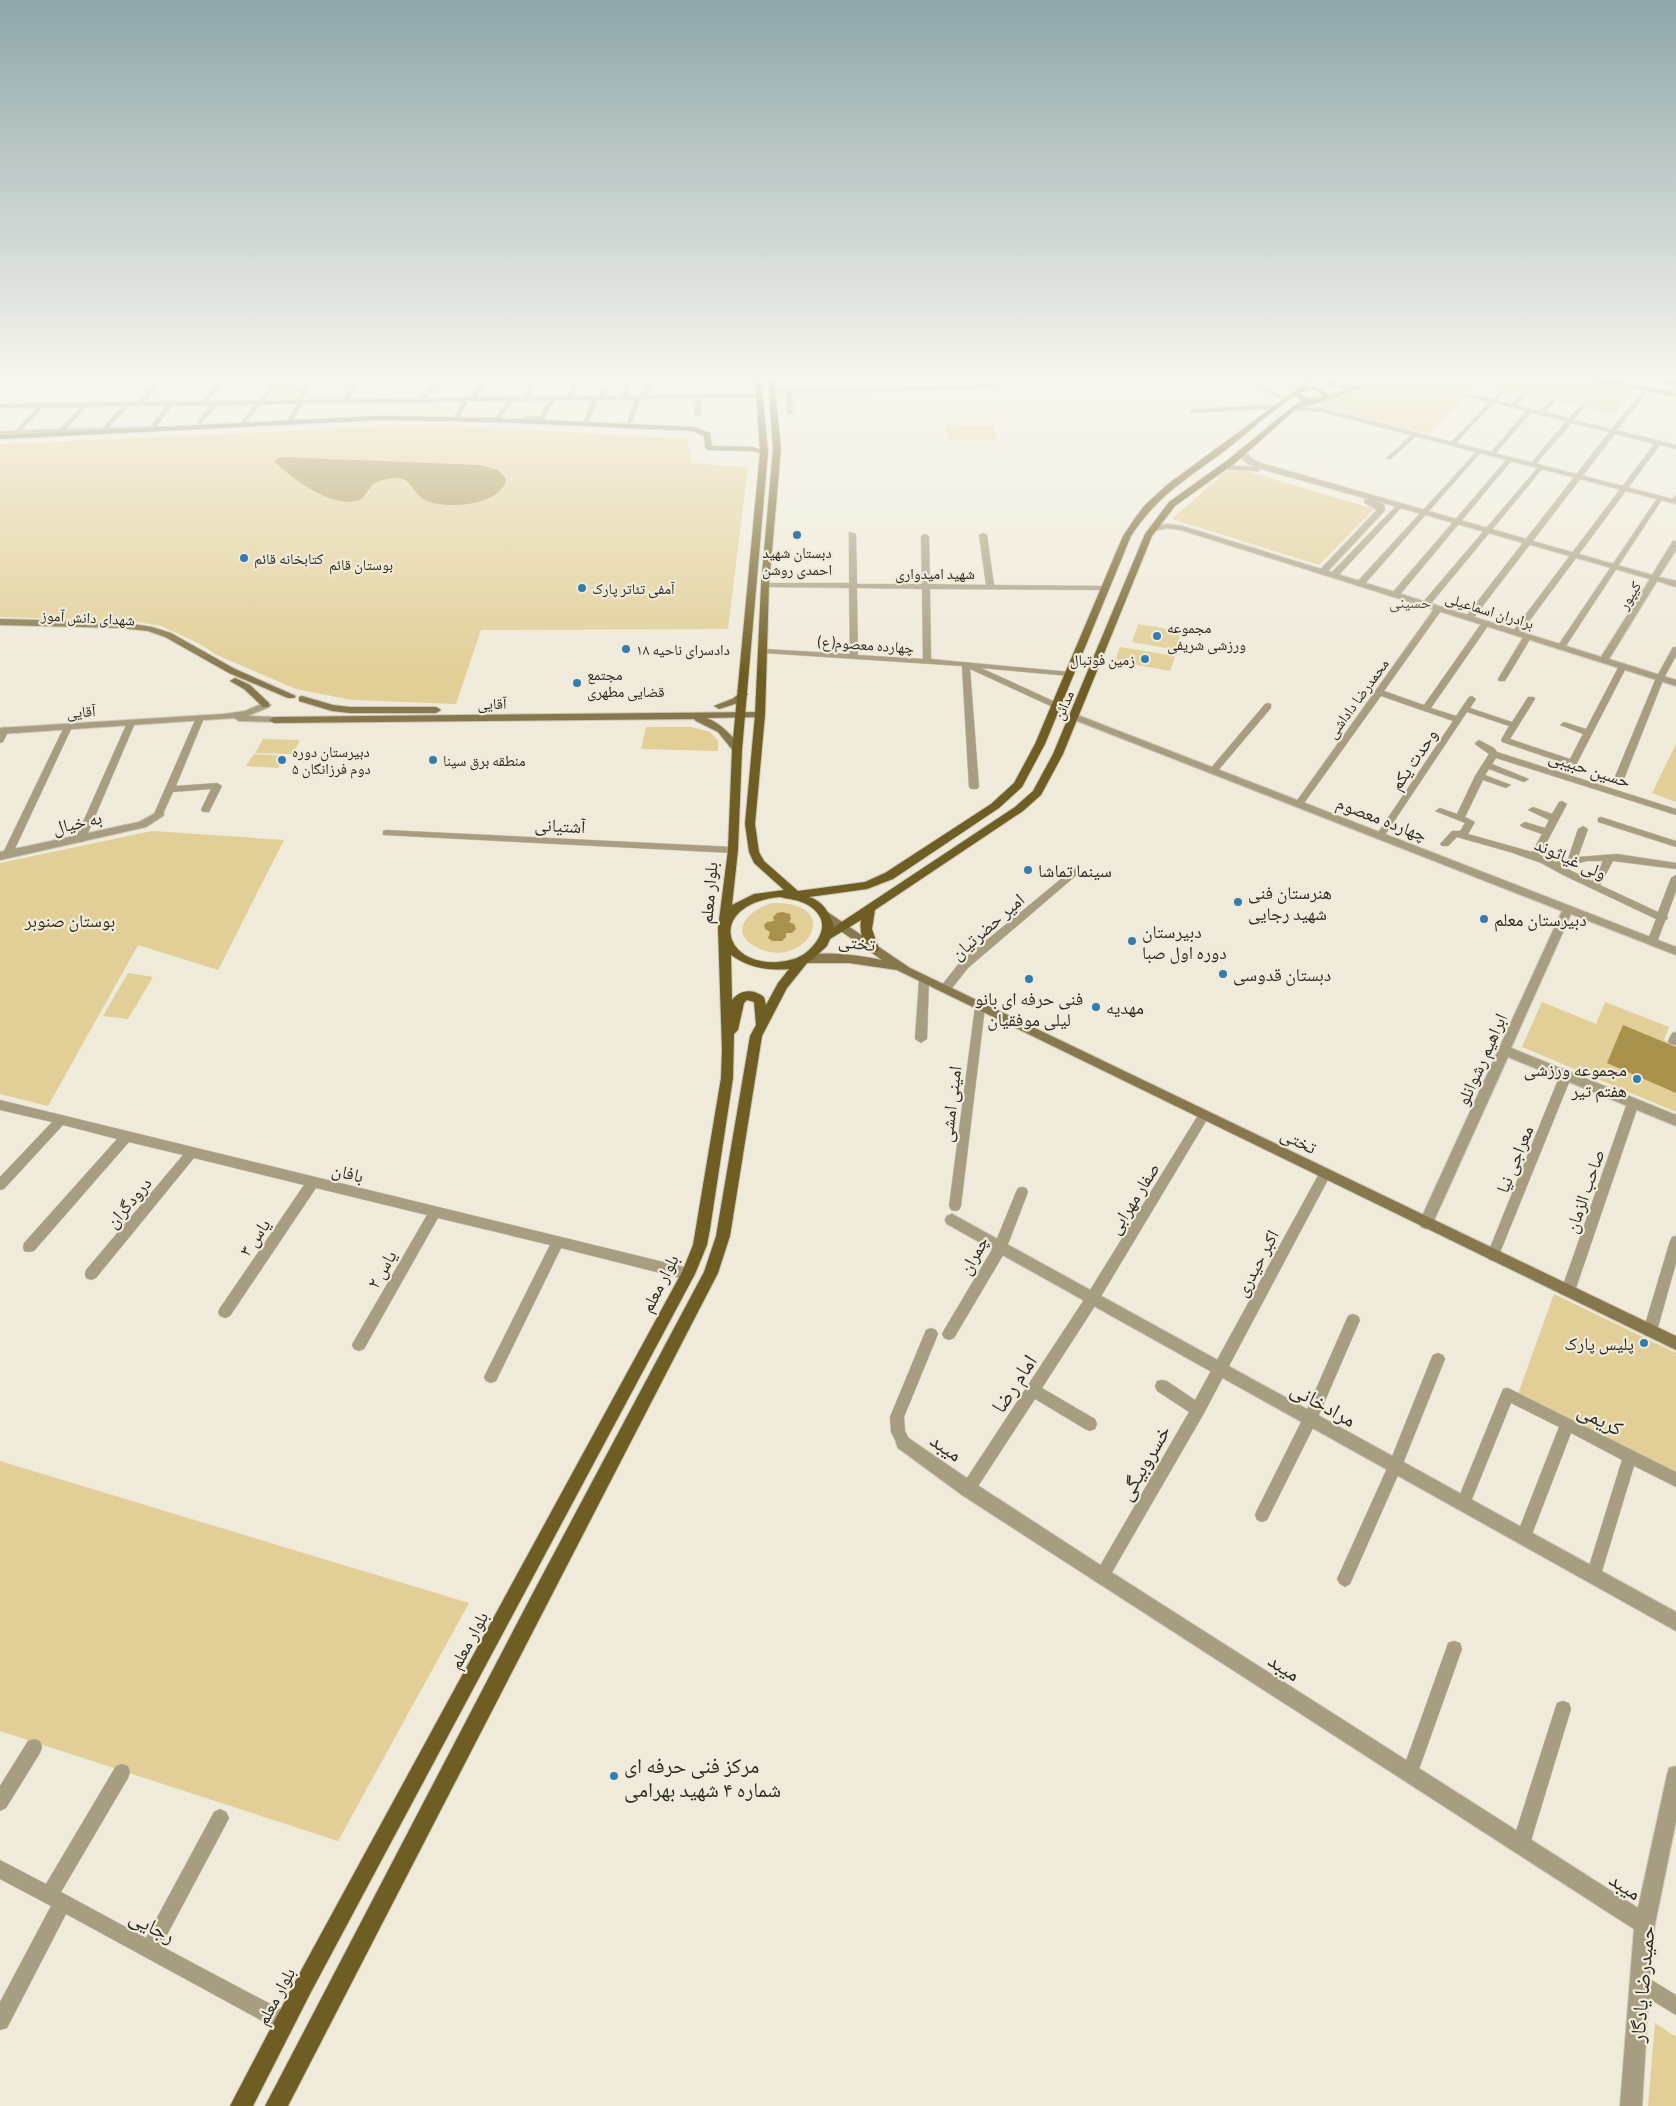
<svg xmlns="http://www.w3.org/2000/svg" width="1676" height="2106" font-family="Barlow,'Noto Naskh Arabic',sans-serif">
<rect width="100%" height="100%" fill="#efead9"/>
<g fill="#e1cf97">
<polygon points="264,379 295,379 288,388 301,388 293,401 281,401 287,393 271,393 274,387 258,387"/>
<polygon points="1387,379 1558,379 1633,390 1614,415 1479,383 1429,434 1322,407 1321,403"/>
<polygon points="993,426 998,439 949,441 945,427"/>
<polygon points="432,427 519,429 687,439 692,463 748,467 728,629 481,630 456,704 352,700 296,689 217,655 200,644 161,626 132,621 0,617 0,444 345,428"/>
<polygon points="1247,471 1374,509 1319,565 1172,519 1225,472"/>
<polygon points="1138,624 1181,631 1176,650 1132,642"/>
<polygon points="1120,647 1175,656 1170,671 1115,661"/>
<polygon points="646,727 691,727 710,732 718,741 718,751 641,749"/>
<polygon points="263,739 300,740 293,754 255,753"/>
<polygon points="1676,744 1676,802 1652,793"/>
<polygon points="254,754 286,756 278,768 246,766"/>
<polygon points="152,831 284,840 218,970 138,945 48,1106 0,1094 0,863"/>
<path d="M772,903C847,901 805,973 756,947C726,931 751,909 772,903Z"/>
<polygon points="128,973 153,977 128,1019 103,1016"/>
<polygon points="1542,1002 1596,1024 1605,1002 1669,1027 1664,1040 1676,1045 1676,1112 1522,1047"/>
<polygon points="1554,1294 1676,1353 1676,1475 1518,1394"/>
<polygon points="0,1461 469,1603 338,1841 0,1731"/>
<polygon points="1655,2023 1676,2037 1676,2106 1648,2106"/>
</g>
<g fill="#a7914b">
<path d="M280,457L480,465L498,470L506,479C502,506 445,510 425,500C416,496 411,482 403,479C395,476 380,480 373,484L362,499C335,511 292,479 274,461Z"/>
<polygon points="783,912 790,914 791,919 789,922 794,924 796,929 792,933 786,933 786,937 782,941 772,941 768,938 770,932 765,929 764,925 767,922 774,921 773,917 777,913"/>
<polygon points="1623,1025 1676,1047 1676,1093 1607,1063"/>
</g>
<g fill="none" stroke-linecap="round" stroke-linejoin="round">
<defs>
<g id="minor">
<polygon points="159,379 165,379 142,405 138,405 138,403"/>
<polygon points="310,379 316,379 302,399 305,401 293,420 288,421 287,420 298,403 295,401"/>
<polygon points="358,379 364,379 347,402 343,402 342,401"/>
<polygon points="531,379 537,379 529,398 524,399"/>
<polygon points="574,379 580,379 572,397 567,398"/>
<polygon points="606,379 612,379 604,397 599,398 589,421 584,422 593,397 598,396"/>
<polygon points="627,379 633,379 627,397 624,399 621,397"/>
<polygon points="649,379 652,381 647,396 642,397 632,422 627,423 636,396 641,395 646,381"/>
<polygon points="1020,379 1118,379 1115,381 1020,383 965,390 792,393 793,413 790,415 787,413 786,393 773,393 770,391 773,389 965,386"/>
<polygon points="1240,379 1248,379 1288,399 1283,400"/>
<polygon points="1667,379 1676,379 1676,383"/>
<polygon points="479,382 484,383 476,399 473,401 470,399 459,418 455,418 454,417 464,399 467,397 470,399"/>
<polygon points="431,383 436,384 425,401 421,401 420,400"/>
<polygon points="215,385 220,386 205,404 201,404 201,402"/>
<polygon points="270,387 272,388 272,390 246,423 242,423 242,421"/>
<polygon points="1505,387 1508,389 1497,400 1511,404 1522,393 1526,393 1526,395 1516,405 1539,411 1551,400 1555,400 1555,402 1545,412 1569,418 1580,406 1584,406 1584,408 1574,420 1611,429 1645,388 1649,388 1649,390 1617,430 1676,445 1676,449 1660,445 1519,635 1513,635 1513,631 1654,444 1615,434 1472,620 1466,620 1466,616 1609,432 1572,423 1534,466 1530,466 1530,464 1566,421 1531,413 1494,455 1490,455 1490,453 1526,411 1494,403 1454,445 1450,445 1450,443 1489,402 1466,396 1466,394 1492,399"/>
<polygon points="700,394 703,396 700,415 697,417 694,415 697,396"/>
<polygon points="512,396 515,398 500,419 496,419 496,417"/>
<polygon points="551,397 556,398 543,421 525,419 525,417 540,416"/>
<polygon points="86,402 89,404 88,405 66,429 102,428 127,402 130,404 129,405 109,428 151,426 169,402 174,403 155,429 153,430 0,435 0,431 15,431 42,403 44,404 44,406 22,430 59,429"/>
<polygon points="214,402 219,403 201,424 197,424 197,422"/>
<polygon points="1275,405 1277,406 1277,408 1192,413 1189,411 1192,409"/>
<polygon points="1415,432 1418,434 1417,435 1391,459 1387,459 1387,457"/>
<polygon points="1479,449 1482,451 1481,452 1363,586 1357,586 1357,582"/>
<polygon points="1508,458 1513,459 1398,597 1392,597 1392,593"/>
<polygon points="1541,465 1543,466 1543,468 1429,606 1423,606 1423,602 1539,466"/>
<polygon points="1676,495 1676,502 1671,502 1671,500"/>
<polygon points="1658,497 1663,498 1564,649 1558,649 1557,647"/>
<polygon points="1397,505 1403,506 1337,577 1331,577 1331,573"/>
<path d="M849,532L856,534L857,584H922L921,536L925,534L929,536L930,584L986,585L979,535L983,533L987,535L994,585L1105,586L1109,588L1105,590L930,589L931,659L1070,672L1074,674L1070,676L981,668L1060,704V708L1057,709L970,669L979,787L977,789H971L969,787L962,666L764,653L760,651L764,649L850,654L849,588L765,587L761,585L765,583H849ZM857,588L922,589L923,659L858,655Z"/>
<polygon points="1436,606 1443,608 1384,691 1424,705 1483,621 1489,621 1490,623 1431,708 1456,716 1469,697 1472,696 1476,699 1470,708 1512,722 1528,697 1534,697 1535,699 1510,739 1570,759 1583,734 1560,725 1564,722 1586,729 1619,666 1623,664 1626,664 1627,666 1576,765 1570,765 1502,742 1501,740 1509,726 1467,712 1383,838 1377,838 1377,834 1453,721 1381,696 1302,806 1296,806 1296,802"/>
<polygon points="1525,634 1532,636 1505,681 1499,681 1498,679"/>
<polygon points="1673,647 1676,647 1676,656 1664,678 1624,779 1619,782 1616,781 1614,779 1656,678"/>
<polygon points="1268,703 1271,704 1271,708 1216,773 1210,773 1210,769 1265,704"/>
<polygon points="200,715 204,718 176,786 217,783 222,786 209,812 203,812 201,810 211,789 173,792 162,816 156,816 154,814 196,718"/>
<polygon points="131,720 135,723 85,840 83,842 77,842 75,840 127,723"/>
<polygon points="68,724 72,727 12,855 10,857 4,857 2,855 64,727"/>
<polygon points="5,727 9,730 3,742 0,743 0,731"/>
<path d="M1479,740L1494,748L1497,752L1676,809V815L1496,758L1492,764L1529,779L1524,782L1521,781L1489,769L1485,775L1511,785L1506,788L1483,780L1465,817L1475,822L1468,834L1532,852L1542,834L1522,827L1520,825L1525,822L1545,828L1549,820L1528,810L1533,807L1552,814L1559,802L1562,801L1567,804L1540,855L1556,862L1568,859L1578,829L1583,826L1588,829L1578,857L1617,854L1676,863V869L1613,861L1600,885L1658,912L1671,878L1676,875V891L1667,916L1668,918L1665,921L1656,945L1652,946L1647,942L1656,919L1563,875L1541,863L1510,852L1457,837L1448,846H1442L1440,844L1452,831H1460L1465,823L1435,811L1440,808L1457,814L1475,776L1489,754L1476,745L1475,743ZM1587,861H1603L1592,881L1564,867Z"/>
<polygon points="1601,817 1676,841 1676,847 1598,822 1598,818"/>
<polygon points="386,830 733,847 738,850 733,853 383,835 383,831"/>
<polygon points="1076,868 1079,869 1081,871 1079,873 968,968 949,992 941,992 940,989 941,986 960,962 1073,869"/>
<polygon points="924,976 929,980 927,1039 921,1043 915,1039 919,980"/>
<polygon points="980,1003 985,1007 961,1206 959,1210 955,1211 951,1210 949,1206 975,1007"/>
<polygon points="1676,1032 1676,1045 1670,1044 1668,1041 1672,1033"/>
<polygon points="1566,1071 1570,1072 1572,1075 1499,1255 1498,1259 1493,1261 1488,1259 1487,1255 1560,1075 1562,1072"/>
<polygon points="1633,1098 1637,1100 1639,1103 1575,1291 1573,1295 1568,1297 1563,1295 1561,1291 1627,1103 1629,1100"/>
<polygon points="0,1100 688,1268 693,1270 694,1274 693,1278 688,1280 561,1248 496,1381 491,1383 486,1381 484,1377 550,1245 438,1218 364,1349 359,1351 354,1349 352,1345 354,1341 427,1215 316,1188 230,1316 225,1318 220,1316 218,1312 220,1308 304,1185 194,1158 96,1278 91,1280 86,1278 85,1274 86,1270 183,1155 129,1142 34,1251 29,1252 24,1251 23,1247 24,1243 117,1139 63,1125 4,1189 0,1190 0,1177 52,1122 0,1110"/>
<polygon points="1204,1110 1208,1112 1210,1115 1208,1118 1097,1303 1042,1388 1095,1419 1097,1424 1095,1429 1090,1431 1085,1429 1035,1399 973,1494 968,1496 963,1494 961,1489 963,1484 1087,1295 1200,1112"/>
<polygon points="1325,1169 1329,1170 1331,1174 1203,1415 1107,1581 1102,1584 1097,1581 1094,1576 1097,1571 1189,1412 1157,1391 1155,1386 1157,1381 1162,1380 1167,1381 1195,1400 1321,1170"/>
<polygon points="1022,1187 1026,1188 1028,1192 1005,1252 954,1338 949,1340 944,1338 942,1334 944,1330 994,1246 1016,1192 1018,1188"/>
<polygon points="1676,1236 1676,1263 1657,1331 1655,1335 1650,1337 1645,1335 1643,1331 1670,1241 1672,1237"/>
<polygon points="1353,1314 1358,1316 1360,1320 1315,1424 1267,1520 1262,1522 1257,1520 1255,1515 1257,1510 1305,1414 1348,1316"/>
<polygon points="931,1328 936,1330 938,1334 904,1417 905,1431 911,1443 909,1448 904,1450 899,1448 891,1432 890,1417 926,1330"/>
<polygon points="1438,1353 1443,1355 1445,1359 1402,1466 1350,1584 1345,1587 1340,1584 1337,1579 1389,1464 1431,1359 1433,1355"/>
<polygon points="1508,1388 1676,1472 1676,1487 1634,1466 1599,1581 1594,1584 1589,1581 1586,1576 1622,1460 1571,1433 1529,1542 1524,1545 1519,1542 1516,1537 1559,1427 1511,1403 1468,1509 1463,1511 1458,1509 1456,1504 1503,1389"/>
<polygon points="1454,1641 1460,1643 1462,1649 1418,1772 1416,1778 1410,1780 1404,1778 1402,1772 1446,1649 1448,1643"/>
<polygon points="1563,1701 1569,1703 1571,1709 1530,1844 1527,1850 1521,1853 1515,1850 1512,1844 1555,1709 1557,1703"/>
<polygon points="34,1739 40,1741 42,1747 40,1753 6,1808 0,1811 0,1786 28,1741"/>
<polygon points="122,1764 128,1766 130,1772 128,1778 61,1892 146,1938 214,1812 220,1809 226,1812 229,1818 226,1824 161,1946 291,2015 293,2022 291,2029 284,2031 277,2029 66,1914 7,2028 0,2030 0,2002 51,1906 0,1879 0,1860 46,1884 116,1766"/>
<polygon points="1640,1973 1676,1995 1676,2015 1633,1989 1631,1982 1633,1975"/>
</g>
<g id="tertiary">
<polygon points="762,394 762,396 760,397 0,408 0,404"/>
<polygon points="1293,407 1321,408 1676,500 1676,504 1319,411 1291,410 1290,409"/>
<path d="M1238,450H1244L1251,458L1260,463L1652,575L1673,541H1676V550L1659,577L1676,581V587L1657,581L1609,659L1676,680V686L1181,530L1167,528L1150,532V528L1167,524L1182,526L1321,569L1377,510L1365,503L1364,501L1368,499L1261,469L1258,471L1219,469L1218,467L1222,465L1254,467L1245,462L1237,452ZM1373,500L1650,579L1601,657L1328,571L1385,510L1384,505Z"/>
<polygon points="266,702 271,705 269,707 248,716 274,717 279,720 277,722 239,721 234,718 0,734 0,728 224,714 245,711"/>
<polygon points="1075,714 1676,947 1676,955 1571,914 1511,1048 1676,1115 1676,1126 1508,1057 1431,1227 1426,1229 1421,1227 1419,1223 1562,911 1072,719 1072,715"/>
<polygon points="159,811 163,812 164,814 163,816 146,827 0,860 0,852 139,822"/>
<polygon points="952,1214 1676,1612 1676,1631 947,1224 945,1220 947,1216"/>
<polygon points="904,1435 974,1483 1108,1570 1638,1908 1667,1775 1669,1768 1676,1766 1676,1821 1655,1924 1651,1957 1642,2106 1620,2106 1634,1929 962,1495 898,1448 896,1443 898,1438"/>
</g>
<g id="secondary">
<polygon points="1307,379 1314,379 1300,391 1296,391 1296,389"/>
<path d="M1322,379C1333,379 1342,386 1354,385C1363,385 1372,379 1382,379L1326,401L1323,399L1324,398L1347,389L1331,386Z"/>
<polygon points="1570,379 1611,379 1676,393 1676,397 1613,384 1610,385"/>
<polygon points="1654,379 1676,382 1676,386 1655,380"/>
<polygon points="379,416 496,418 694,427 710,433 712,446 752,447 768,452 764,454 752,451 708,450 705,447 704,436 693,431 496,422 379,420 0,439 0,435"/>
<polygon points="0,619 120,622 152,627 171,633 235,669 296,696 294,698 288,698 229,673 165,637 148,631 120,628 0,625"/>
<polygon points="235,678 250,685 269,703 269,707 263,707 244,689 230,681"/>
<polygon points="743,691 748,694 738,703 719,709 714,706 732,699"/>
<polygon points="302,696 333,705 350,707 436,707 441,710 436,713 350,713 332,711 299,701 299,697"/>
<path d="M760,712L763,713V717L707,718C723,725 733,736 742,750L737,753L734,752L718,732L696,721L694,719L274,723L269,720L274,717Z"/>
<path d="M826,911L910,968L1676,1336V1350L897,970L849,963H799L797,960L799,957C824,950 856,955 882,960L822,918L820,915Z"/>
</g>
<path id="primary" d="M755,379H761L768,452L742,750L738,850L732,905L754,894L784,890L754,863L749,852L745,824L755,715L761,585L773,449L768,379H774L781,449L769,585L765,715L755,824L759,852L764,861L798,891L865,882L885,873L991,804L1014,783L1035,744L1123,536L1135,518L1145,505L1168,484L1293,392C1306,384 1321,384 1330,397C1322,405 1308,403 1295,410L1235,463L1175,506L1152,536L1063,754L1041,795L1023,811L875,910L872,929L879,949L877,952H869C863,941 859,932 861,920L830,939L827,946L813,959L808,962L787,988L762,1036L730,1236L718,1273L288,2106H265L534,1591L704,1272L716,1236L750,1036L756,1025L754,1002L747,1000L744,1003L738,1030L734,1034L733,1078L710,1229L707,1245L695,1274L311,1992L253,2106H230L297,1978L682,1272L693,1245L721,1078L722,1050L718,928L728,850L732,750L760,452ZM1312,390L1320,392L1323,397L1311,399L1299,393ZM1294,396L1302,401L1291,408L1229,459L1169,502L1145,534L1053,754L1033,791L1015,807L834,927C830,913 823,901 809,897L867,889L893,879L999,808L1022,787L1045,744L1131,536C1158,494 1189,478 1227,449C1250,431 1270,412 1294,396ZM780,897C788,899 799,900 806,904C828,916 826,934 809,950C801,958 790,961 778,962C721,966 708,904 780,897ZM731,955C749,968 768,971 789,969L778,983L766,1005L764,997C753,989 741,989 732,1000Z"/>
</defs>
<use href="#minor" stroke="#ccc7b8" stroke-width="1"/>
<use href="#tertiary" stroke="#ccc7b8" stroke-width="2"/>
<use href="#secondary" stroke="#ccc7b8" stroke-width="2"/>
<use href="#primary" stroke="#ccc7b8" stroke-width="2"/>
<use href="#minor" fill="#a79d80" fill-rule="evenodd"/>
<use href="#tertiary" fill="#a79d80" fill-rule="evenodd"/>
<use href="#secondary" fill="#86784c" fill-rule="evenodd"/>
<use href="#primary" fill="#6f5e23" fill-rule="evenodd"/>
</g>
<linearGradient id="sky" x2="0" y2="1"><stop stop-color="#8ea6a9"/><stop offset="0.56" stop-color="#f8f6ee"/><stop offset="1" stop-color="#f8f6ee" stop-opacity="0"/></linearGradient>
<rect width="1676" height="674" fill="url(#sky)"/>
<g fill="#327cb0" stroke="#efead9" stroke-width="2">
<circle cx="797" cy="535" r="5"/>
<circle cx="244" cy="558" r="5"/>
<circle cx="582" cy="588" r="5"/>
<circle cx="1157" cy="636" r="5"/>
<circle cx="626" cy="649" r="5"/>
<circle cx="1145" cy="659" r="5"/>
<circle cx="577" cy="683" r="5"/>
<circle cx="282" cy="760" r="5"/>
<circle cx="433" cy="760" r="5"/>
<circle cx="1028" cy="870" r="5"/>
<circle cx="1238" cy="902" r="5"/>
<circle cx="1484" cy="919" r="5"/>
<circle cx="1132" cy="941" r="5"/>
<circle cx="1223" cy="974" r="5"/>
<circle cx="1029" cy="979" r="5"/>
<circle cx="1096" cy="1007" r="5"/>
<circle cx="1637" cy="1079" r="5"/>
<circle cx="1644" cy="1343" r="5"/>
<circle cx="614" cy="1776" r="5"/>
</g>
<g text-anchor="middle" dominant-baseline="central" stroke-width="4.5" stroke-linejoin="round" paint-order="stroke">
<g font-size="15" fill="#2c2a24" stroke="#efead9" text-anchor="start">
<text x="797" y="552" text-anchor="middle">دبستان شهید<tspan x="797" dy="17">احمدی روشن</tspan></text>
<text x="254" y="558">کتابخانه قائم</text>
<text x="592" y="588">آمفی تئاتر پارک</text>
<text x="1167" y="627">مجموعه<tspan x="1167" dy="17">ورزشی شریفی</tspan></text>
<text x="636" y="649">دادسرای ناحیه ۱۸</text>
<text x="1135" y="659" text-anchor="end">زمین فوتبال</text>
<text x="587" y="674">مجتمع<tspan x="587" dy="17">قضایی مطهری</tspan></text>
<text x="292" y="751">دبیرستان دوره<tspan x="292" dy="17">دوم فرزانگان ۵</tspan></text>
<text x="443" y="760">منطقه برق سینا</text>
</g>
<g font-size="15" fill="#362c0c" stroke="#efead9">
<text x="361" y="564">بوستان قائم</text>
</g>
<g font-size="15" fill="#2c2a24" stroke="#efead9">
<text x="935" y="573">شهيد امیدواری</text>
<text transform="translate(1629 595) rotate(-59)">کیپور</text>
<text transform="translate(1490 610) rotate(17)">برادران اسماعیلی</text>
<text transform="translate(88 617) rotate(3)">شهدای دانش آموز</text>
<text transform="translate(866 644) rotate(4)">چهارده معصوم(ع)</text>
<text transform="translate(1357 698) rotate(-54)">محمدرضا داداشی</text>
<text transform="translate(492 703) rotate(-1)">آقایی</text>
<text transform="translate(1063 705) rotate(-67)">مدائن</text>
<text transform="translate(81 711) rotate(-4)">آقایی</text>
</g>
<g font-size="16" fill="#595446" stroke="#efead9">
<text x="1410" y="601">حسینی</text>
</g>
<g font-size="18" fill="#2c2a24" stroke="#efead9">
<text transform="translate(1413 759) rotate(-56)">وحدت یکم</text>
<text transform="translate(1590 768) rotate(18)">حسین حبیبی</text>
<text transform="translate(1382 818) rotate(21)">چهارده معصوم</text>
<text transform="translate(77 822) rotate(-13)">به خیال</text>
<text transform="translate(560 825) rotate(3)">آشتیانی</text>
<text transform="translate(1571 858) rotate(24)">ولی غیاثوند</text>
<text transform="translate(708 893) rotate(-85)">بلوار معلم</text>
<text transform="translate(987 926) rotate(-41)">امیر حضرتیان</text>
<text transform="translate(857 942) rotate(7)">تختی</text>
<text transform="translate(1481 1059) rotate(-66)">ابراهیم رشوانلو</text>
<text transform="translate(950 1104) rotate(-83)">امینی امشی</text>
<text transform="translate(1299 1140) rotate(26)">تختی</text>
<text transform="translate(1514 1159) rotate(-68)">معراجی نیا</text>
<text transform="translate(348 1172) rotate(14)">بافان</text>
<text transform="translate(1584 1191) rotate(-71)">صاحب الزمان</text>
<text transform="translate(1133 1198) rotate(-58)">صفار مهرابی</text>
<text transform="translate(128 1202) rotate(-50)">درودگران</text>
<text transform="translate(254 1237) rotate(-56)">یاس ۳</text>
<text transform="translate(973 1255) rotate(-61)">چمران</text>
<text transform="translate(1256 1263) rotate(-62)">اکبر حیدری</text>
<text transform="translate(381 1269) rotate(-60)">یاس ۲</text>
<text transform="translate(659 1283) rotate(-63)">بلوار معلم</text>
<text transform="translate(468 1640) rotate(-62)">بلوار معلم</text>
<text transform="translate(275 1996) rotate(-62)">بلوار معلم</text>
</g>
<g font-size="18" fill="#2c2a24" stroke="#efead9" text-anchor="start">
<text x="1038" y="870">سینما تماشا</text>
<text x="1248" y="892">هنرستان فنی<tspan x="1248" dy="21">شهید رجایی</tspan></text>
<text x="1494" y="919">دبیرستان معلم</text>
<text x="1142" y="931">دبیرستان<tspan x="1142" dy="21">دوره اول صبا</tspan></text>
<text x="1233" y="974">دبستان قدوسی</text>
<text x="1029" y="998" text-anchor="middle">فنی حرفه ای بانو<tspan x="1029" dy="21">لیلی موفقیان</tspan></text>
<text x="1106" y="1007">مهدیه</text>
<text x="1627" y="1069" text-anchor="end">مجموعه ورزشی<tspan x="1627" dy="21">هفتم تیر</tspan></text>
<text x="1634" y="1343" text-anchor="end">پلیس پارک</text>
</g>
<g font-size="18" fill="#362c0c" stroke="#efead9">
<text x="70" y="920">بوستان صنوبر</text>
</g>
<g font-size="21" fill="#2c2a24" stroke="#efead9">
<text transform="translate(1013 1383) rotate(-57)">امام رضا</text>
<text transform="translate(1324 1403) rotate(29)">مرادخانی</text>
<text transform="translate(1601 1418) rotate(27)">کریمی</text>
<text transform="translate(947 1446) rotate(35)">میبد</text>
<text transform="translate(1143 1462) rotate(-60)">خسروبیگی</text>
<text transform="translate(1285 1666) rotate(33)">میبد</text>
<text transform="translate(1626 1885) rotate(33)">میبد</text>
<text transform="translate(153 1925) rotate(28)">رجایی</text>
<text transform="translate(1641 1984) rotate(-85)">حمیدرضا یادگار</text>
</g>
<g font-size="21" fill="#2c2a24" stroke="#efead9" text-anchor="start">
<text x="624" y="1764">مرکز فنی حرفه ای<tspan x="624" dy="24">شماره ۴ شهید بهرامی</tspan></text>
</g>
</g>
</svg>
